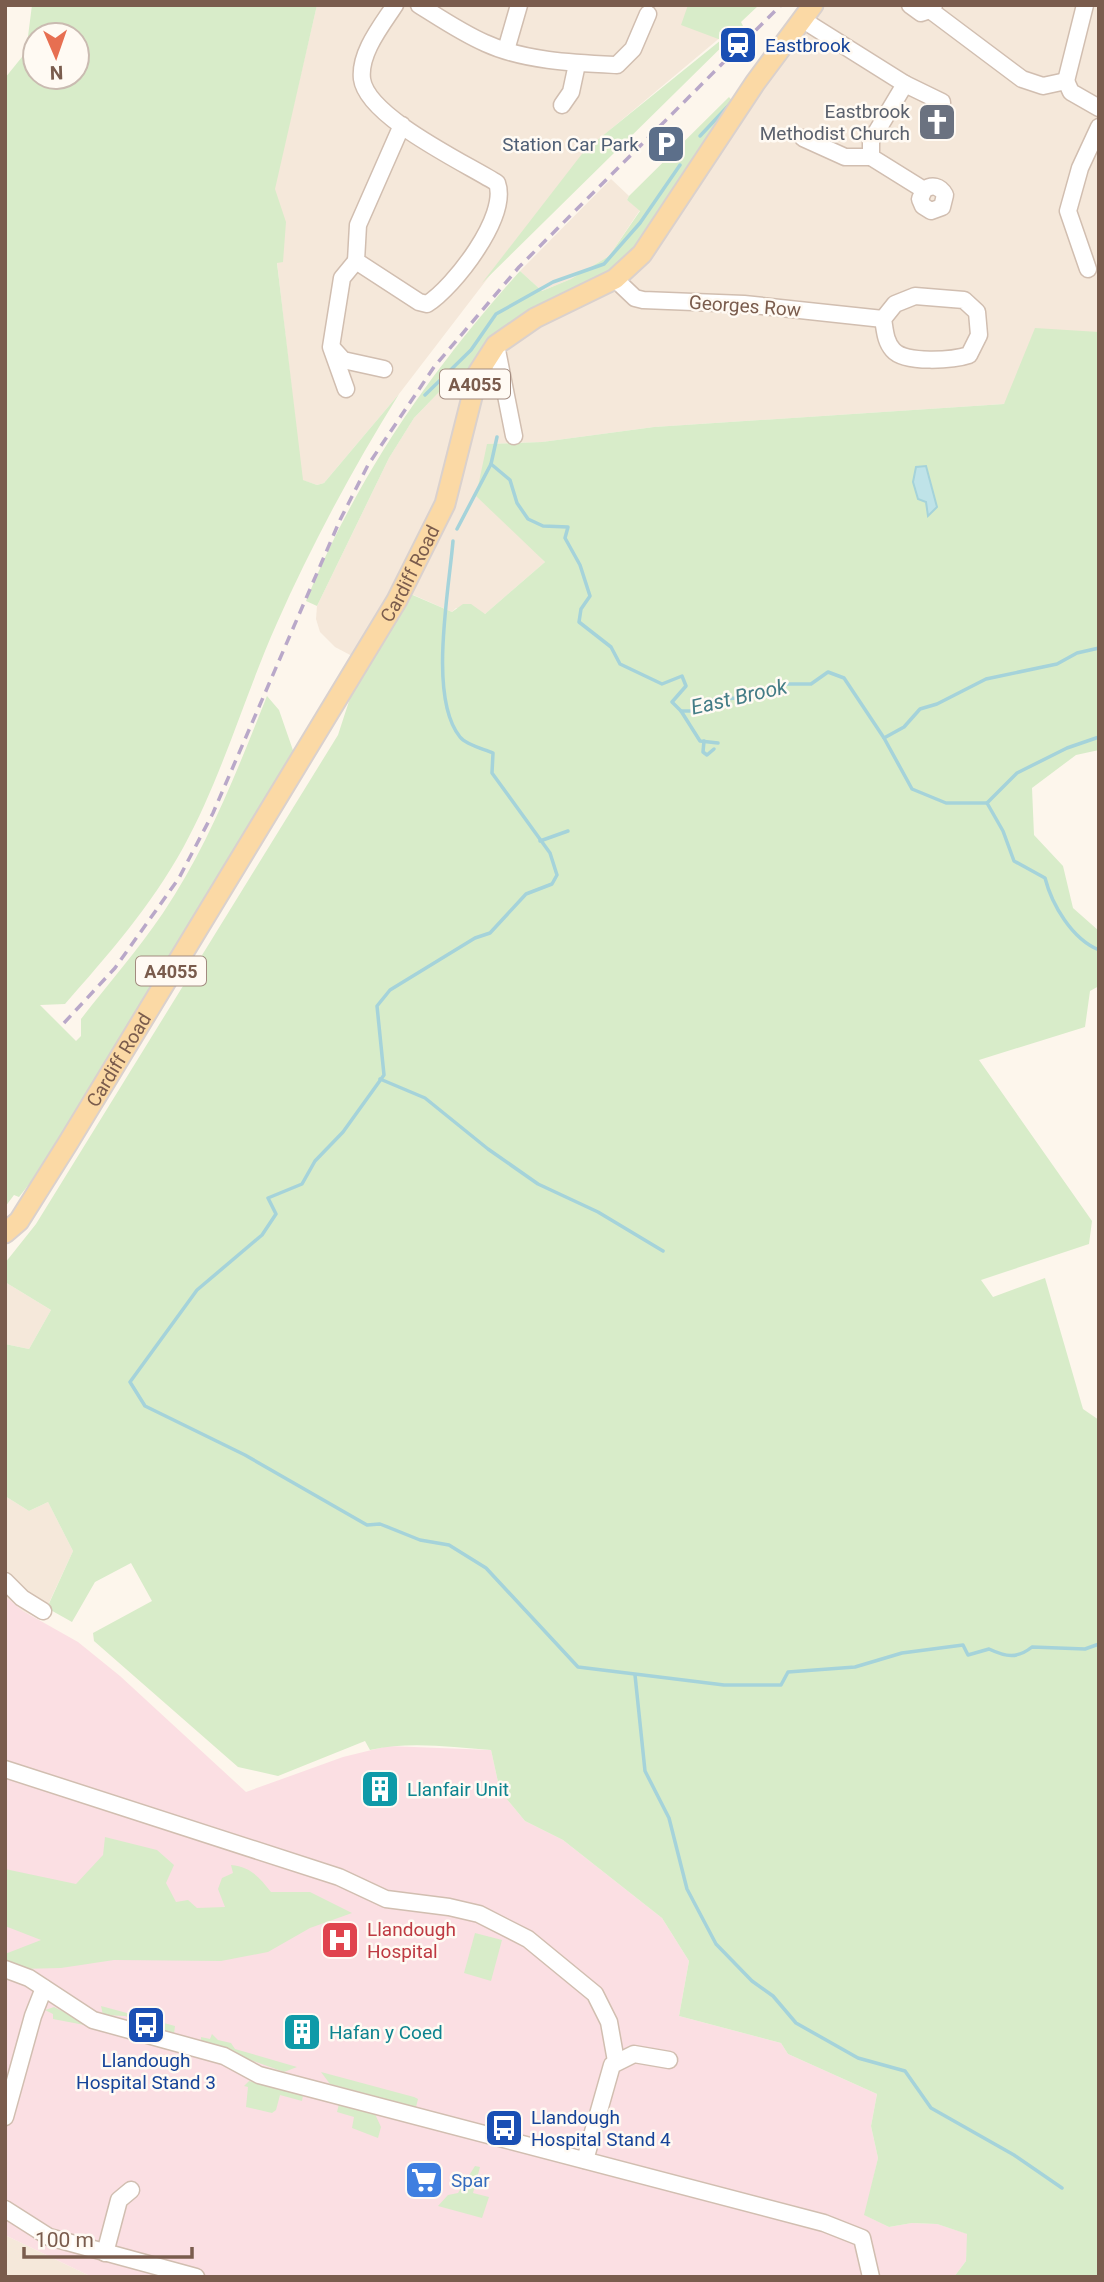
<svg xmlns="http://www.w3.org/2000/svg" width="1104" height="2282" font-family="Roboto,sans-serif">
<rect width="100%" height="100%" fill="#fdf6ec"/>
<g fill="#f5e8da">
<polygon points="317,5 759,5 586,150 399,394 324,483 317,485 302,480 277,262 283,262 274,189"/>
<polygon points="825,5 1099,5 1099,332 1004,404 654,427 542,442 488,444 528,544 545,562 485,614 456,608 452,612 409,593 436,535 470,444 482,375 501,346 600,294"/>
<polygon points="611,179 629,196 627,200 640,210 609,256 571,279 542,291 520,271"/>
<polygon points="470,373 450,464 415,556 354,657 335,647 320,632 316,619 317,606 389,458 414,418 442,389"/>
<polygon points="5,1282 51,1310 29,1349 5,1344"/>
<polygon points="5,1496 29,1511 48,1502 73,1551 41,1620 23,1611 5,1596"/>
<polygon points="5,2235 92,2277 5,2277"/>
</g>
<polygon fill="#fbdfe3" points="5,1596 23,1611 78,1642 120,1676 246,1792 343,1757 388,1746 491,1750 500,1791 525,1821 563,1840 662,1918 689,1961 679,2016 781,2043 788,2054 877,2094 871,2126 878,2158 865,2215 889,2227 912,2223 937,2224 968,2234 966,2261 954,2277 92,2277 5,2235"/>
<g fill="#d8ecc9" fill-rule="evenodd">
<path d="M32,5H317L275,189L286,222L283,262L277,263L303,480L317,485L324,483L399,394C353,468 312,544 277,623C244,697 222,777 183,848C151,906 108,955 65,1004L40,1005L76,1041L81,1036V1019C108,984 138,950 163,913C208,846 237,771 267,696L279,710L296,759L49,1159L19,1197L14,1195L5,1207V78L26,52ZM35,35H77V77H35Z"/>
<polygon points="688,5 759,5 741,22 743,26 482,283 585,150 721,40 681,25"/>
<path d="M729,97L734,103L637,246L613,269L470,373L442,389L414,418L389,458L317,606L306,601C357,476 431,370 520,271L542,291L571,279L609,256L640,211L627,200L629,196Z"/>
<path d="M1035,328L1099,332V750L1076,755L1032,788L1034,835L1063,866L1073,908L1099,931V986L1090,991L1085,1027L979,1060L1092,1221L1089,1244L981,1280L993,1297L1045,1278L1083,1409L1099,1420V2277H954L966,2261L967,2234L937,2224L912,2223L889,2227L864,2215L878,2158L871,2126L877,2094L788,2054L781,2043L679,2016L689,1961L662,1918L563,1840L525,1821L500,1791L491,1750C451,1747 409,1741 370,1750L365,1741L278,1776L238,1767L94,1641L93,1633L152,1601L131,1563L95,1582L72,1622L47,1608L73,1551L48,1502L29,1511L5,1496V1344L29,1349L51,1310L5,1282V1263L36,1224L338,735L351,695L408,593L452,612L463,604H471L485,614L545,562L476,496L487,444L542,442L654,427L1004,404Z"/>
<path d="M105,1837L157,1850L174,1865L166,1883L176,1902L188,1900L197,1908L225,1907L218,1889L222,1878L233,1873L231,1865C251,1867 259,1877 271,1892H310L352,1913L310,1928L268,1952L221,1961L114,1960L61,1968L20,1969L5,1965V1954L41,1940L5,1926V1869L76,1884L103,1855Z"/>
<polygon points="475,1933 502,1940 491,1981 464,1973"/>
<polygon points="101,2006 175,2026 174,2034 125,2016 103,2015"/>
<polygon points="54,2007 66,2013 68,2011 95,2027 53,2019 53,2014 45,2010"/>
<polygon points="212,2034 218,2040 231,2043 235,2049 297,2067 284,2072 201,2042 201,2037 210,2039"/>
<polygon points="321,2072 414,2097 418,2099 416,2107 330,2084"/>
<polygon points="249,2081 303,2095 302,2101 280,2095 276,2110 272,2113 246,2107 248,2087 244,2086"/>
<polygon points="339,2104 375,2114 381,2127 378,2138 352,2128 354,2117 337,2112"/>
<polygon points="475,2166 480,2167 473,2193 489,2197 482,2218 438,2206 448,2195 458,2193"/>
</g>
<polygon fill="#bfe3e8" stroke="#a5d3da" stroke-width="2" points="926,466 937,507 928,516 926,502 918,499 913,482 916,467"/>
<g fill="none" stroke-linecap="round" stroke-linejoin="round">
<g stroke="#a5d3da" stroke-width="3.5">
<polyline points="700,136 730,104"/>
<polyline points="425,395 471,350 496,314 553,282 604,264 640,223 680,165"/>
<path d="M497,437L491,464L510,480L517,503L528,519L543,526L568,527L565,538L580,565L590,596L581,609L579,622L611,647L620,664L662,684L682,676L686,686L672,702L681,711H699L713,700L736,698L787,684H811L828,672L844,678L884,738L912,789L946,803H987L1003,831L1014,861L1045,878C1052,905 1072,939 1099,950"/>
<polyline points="457,529 491,464"/>
<path d="M453,541C449,590 428,698 460,737C466,745 484,749 493,753L492,773L550,853L557,875L552,884L526,894L490,933L475,938L390,990L377,1006L384,1075L343,1132L315,1161L302,1184L268,1198L276,1214L262,1235L197,1290L130,1382L145,1406L245,1455L367,1525L380,1524L420,1540L449,1545L486,1568L578,1667L724,1685H781L788,1672L855,1667L902,1653L963,1645L968,1655L989,1649C1006,1657 1017,1659 1032,1647L1085,1649L1099,1644"/>
<polyline points="681,711 700,741 718,743"/>
<polyline points="884,738 904,727 920,709 937,704 986,679 1057,664 1077,653 1099,648"/>
<polyline points="704,741 703,752 707,755 714,749"/>
<polyline points="987,803 1017,773 1067,748 1099,737"/>
<polyline points="540,841 568,831"/>
<polyline points="380,1079 425,1098 488,1149 538,1184 598,1212 663,1251"/>
<polyline points="635,1675 645,1771 669,1818 687,1889 716,1944 752,1981 773,1996 796,2023 858,2058 905,2071 931,2108 1014,2155 1062,2188"/>
</g>
<defs>
<g id="minor">
<path d="M395,5C382,25 359,53 362,79C367,117 465,163 497,183C509,216 454,287 427,304L419,302L356,261L358,225L402,125"/>
<path d="M419,5C440,18 462,33 485,43C524,61 574,63 617,65L633,49L648,14"/>
<polyline points="910,5 921,13 930,10 934,5"/>
<polyline points="930,10 1022,79 1043,86 1066,81"/>
<polyline points="811,25 905,84 942,102"/>
<polyline points="506,50 519,5"/>
<polyline points="1066,81 1085,5"/>
<polyline points="1066,81 1071,92 1099,108"/>
<path d="M905,84L871,141V157L924,190C932,184 940,186 945,195L942,207L931,211L923,206L920,199L924,190"/>
<polyline points="562,105 571,92 577,64"/>
<polyline points="803,138 845,157 871,157"/>
<polyline points="1088,269 1068,211 1080,168 1099,127"/>
<polyline points="615,279 635,298 643,300 744,304 883,319"/>
<path d="M915,296L964,300L977,312L979,335L969,355C954,360 905,364 893,350C885,341 885,330 883,319L895,304Z"/>
<polyline points="496,345 514,436"/>
<polyline points="333,349 343,360 384,369"/>
<polyline points="346,389 331,347 342,278 356,261"/>
<polyline points="5,1581 22,1598 43,1611"/>
<polyline points="5,1769 339,1877 386,1899 449,1907 479,1914 528,1939 595,1994 609,2022 616,2061"/>
<polyline points="5,1969 29,1978 93,2020 224,2056 259,2075 824,2223 862,2238 871,2277"/>
<polyline points="5,2117 33,2016 44,1988"/>
<polyline points="585,2160 612,2065 634,2054 669,2060"/>
<polyline points="5,2209 49,2237 196,2277"/>
<polyline points="105,2253 119,2200 131,2190"/>
</g>
<g id="major">
<path id="s1" d="M5,1233L19,1221L68,1143L397,600L445,504L478,373L496,345L535,318L615,279L642,254L755,83L813,5"/>
</g>
</defs>
<use href="#minor" stroke="#d1beb0" stroke-width="19"/>
<use href="#major" stroke="#dad1cd" stroke-width="23"/>
<use href="#minor" stroke="#fff" stroke-width="16"/>
<use href="#major" stroke="#fbd9a5" stroke-width="19"/>
<polyline stroke="#b9a8c9" stroke-width="3.5" stroke-dasharray="10 7" stroke-linecap="butt" points="64,1023 115,968 179,878 213,813 340,520 368,465 434,367 519,267 781,5"/>
</g>
<defs>
<symbol id="station-square" viewBox="-11 -11 22 22"><rect x="-9" y="-9" width="18" height="18" rx="4" fill="#1a4fb4" stroke="#fffaf3"/><path d="M-3-6H3Q5-6 5-4V2Q5 4 3 4L4.5 6H3L1.5 4h-3L-3 6H-4.5L-3 4Q-5 4-5 2V-4Q-5-6-3-6ZM-3.5-4v3h7v-3ZM-3.5 1v1.5H-2V1ZM2 1v1.5H3.5V1Z" fill="#fff"/></symbol>
<symbol id="church-square" viewBox="-11 -11 22 22"><rect x="-9" y="-9" width="18" height="18" rx="4" fill="#6b7280" stroke="#fffaf3"/><path d="M-1.2-6h2.4v3.5h3.3v2.4h-3.3V6h-2.4V-.1h-3.3v-2.4h3.3Z" fill="#fff"/></symbol>
<symbol id="parking-square" viewBox="-11 -11 22 22"><rect x="-9" y="-9" width="18" height="18" rx="4" fill="#5c6f8a" stroke="#fffaf3"/><path d="M-3.5-5.5H1a3.5 3.5 0 0 1 0 7H-1V5.5H-3.5ZM-1-3.4V-.6H.8a1.4 1.4 0 0 0 0-2.8Z" fill="#fff"/></symbol>
<symbol id="building-square" viewBox="-11 -11 22 22"><rect x="-9" y="-9" width="18" height="18" rx="4" fill="#0f9aa8" stroke="#fffaf3"/><path d="M-4-6H4V6H1V3H-1V6H-4ZM-2.5-4.3h1.7v1.8h-1.7ZM.8-4.3h1.7v1.8H.8ZM-2.5-1h1.7V.8h-1.7ZM.8-1h1.7V.8H.8Z" fill="#fff"/></symbol>
<symbol id="hospital-square" viewBox="-11 -11 22 22"><rect x="-9" y="-9" width="18" height="18" rx="4" fill="#e0444e" stroke="#fffaf3"/><path d="M-5-5h3v3.5h4V-5h3V5h-3V1.5h-4V5h-3Z" fill="#fff"/></symbol>
<symbol id="bus-square" viewBox="-11 -11 22 22"><rect x="-9" y="-9" width="18" height="18" rx="4" fill="#1a4fb4" stroke="#fffaf3"/><path d="M-5-6H5V4H4V6H2V4H-2V6H-4V4H-5ZM-3.5-4V0h7V-4ZM-3.5 1.2v1.5H-2V1.2ZM2 1.2v1.5H3.5V1.2Z" fill="#fff"/></symbol>
<symbol id="supermarket-square" viewBox="-11 -11 22 22"><rect x="-9" y="-9" width="18" height="18" rx="4" fill="#3f7fe0" stroke="#fffaf3"/><path d="M-6-5.5h2.5l.6 2H6L4.5 2H-2.5L-4.4-4H-6ZM-1.5 3.2a1.3 1.3 0 1 0 .1 0ZM3 3.2a1.3 1.3 0 1 0 .1 0Z" fill="#fff"/></symbol>
</defs>
<g fill-rule="evenodd">
<use href="#station-square" x="716" y="23" width="44" height="44"/>
<use href="#church-square" x="915" y="100" width="44" height="44"/>
<use href="#parking-square" x="644" y="122" width="44" height="44"/>
<use href="#building-square" x="358" y="1767" width="44" height="44"/>
<use href="#hospital-square" x="318" y="1918" width="44" height="44"/>
<use href="#bus-square" x="124" y="2003" width="44" height="44"/>
<use href="#building-square" x="280" y="2010" width="44" height="44"/>
<use href="#bus-square" x="482" y="2106" width="44" height="44"/>
<use href="#supermarket-square" x="402" y="2158" width="44" height="44"/>
</g>
<g text-anchor="middle" dominant-baseline="central" stroke-width="5" stroke-linejoin="round" paint-order="stroke">
<g fill="#fffaf3" stroke="#a28b7f" stroke-width="2">
<rect x="440" y="369.5" width="70" height="29" rx="5"/>
<rect x="136" y="956.5" width="70" height="29" rx="5"/>
</g>
<g font-size="18" font-weight="bold" fill="#7a5c4d">
<text x="475" y="384">A4055</text>
<text x="171" y="971">A4055</text>
</g>
<g font-size="19" fill="#164399" stroke="#fffaf3" text-anchor="start">
<text x="765" y="45">Eastbrook</text>
<text x="146" y="2060" text-anchor="middle">Llandough<tspan x="146" dy="22">Hospital Stand 3</tspan></text>
<text x="531" y="2117">Llandough<tspan x="531" dy="22">Hospital Stand 4</tspan></text>
</g>
<g font-size="19" fill="#5b616d" stroke="#fffaf3" text-anchor="end">
<text x="910" y="111">Eastbrook<tspan x="910" dy="22">Methodist Church</tspan></text>
</g>
<g font-size="19" fill="#4e5e75" stroke="#fffaf3" text-anchor="end">
<text x="639" y="144">Station Car Park</text>
</g>
<g font-size="19" fill="#7a5c4d" stroke="#fffaf3">
<text transform="translate(745 306) rotate(4)">Georges Row</text>
<text stroke="none"><textPath href="#s1" startOffset="775">Cardiff Road</textPath></text>
<text stroke="none"><textPath href="#s1" startOffset="208">Cardiff Road</textPath></text>
</g>
<g font-size="19" fill="#0d838f" stroke="#fffaf3" text-anchor="start">
<text x="407" y="1789">Llanfair Unit</text>
<text x="329" y="2032">Hafan y Coed</text>
</g>
<g font-size="19" fill="#be3a42" stroke="#fffaf3" text-anchor="start">
<text x="367" y="1929">Llandough<tspan x="367" dy="22">Hospital</tspan></text>
</g>
<g font-size="19" fill="#366cbe" stroke="#fffaf3" text-anchor="start">
<text x="451" y="2180">Spar</text>
</g>
<g font-size="21" font-style="italic" fill="#437c86" stroke="#fffaf3">
<text transform="translate(739 697) rotate(-13)">East Brook</text>
</g>
</g>
<rect width="1104" height="2282" fill="none" stroke="#7a5c4d" stroke-width="14"/>
<g transform="translate(56 56) rotate(178)"><circle r="33" fill="#fffaf3" stroke="#cabbb1" stroke-width="2"/>
<path d="M0-5L12 26L0 18L-12 26Z" fill="#e76f51"/>
<text y="-10" font-size="19" font-weight="bold" text-anchor="middle" fill="#7a5c4d">N</text>
</g>
<path d="M24 2247v10h168v-10" fill="none" stroke="#7a5c4d" stroke-width="3.5"/>
<text x="35" y="2247" font-size="21" fill="#7a5c4d" stroke="#fffaf3" stroke-width="5" paint-order="stroke">100 m</text>
</svg>
